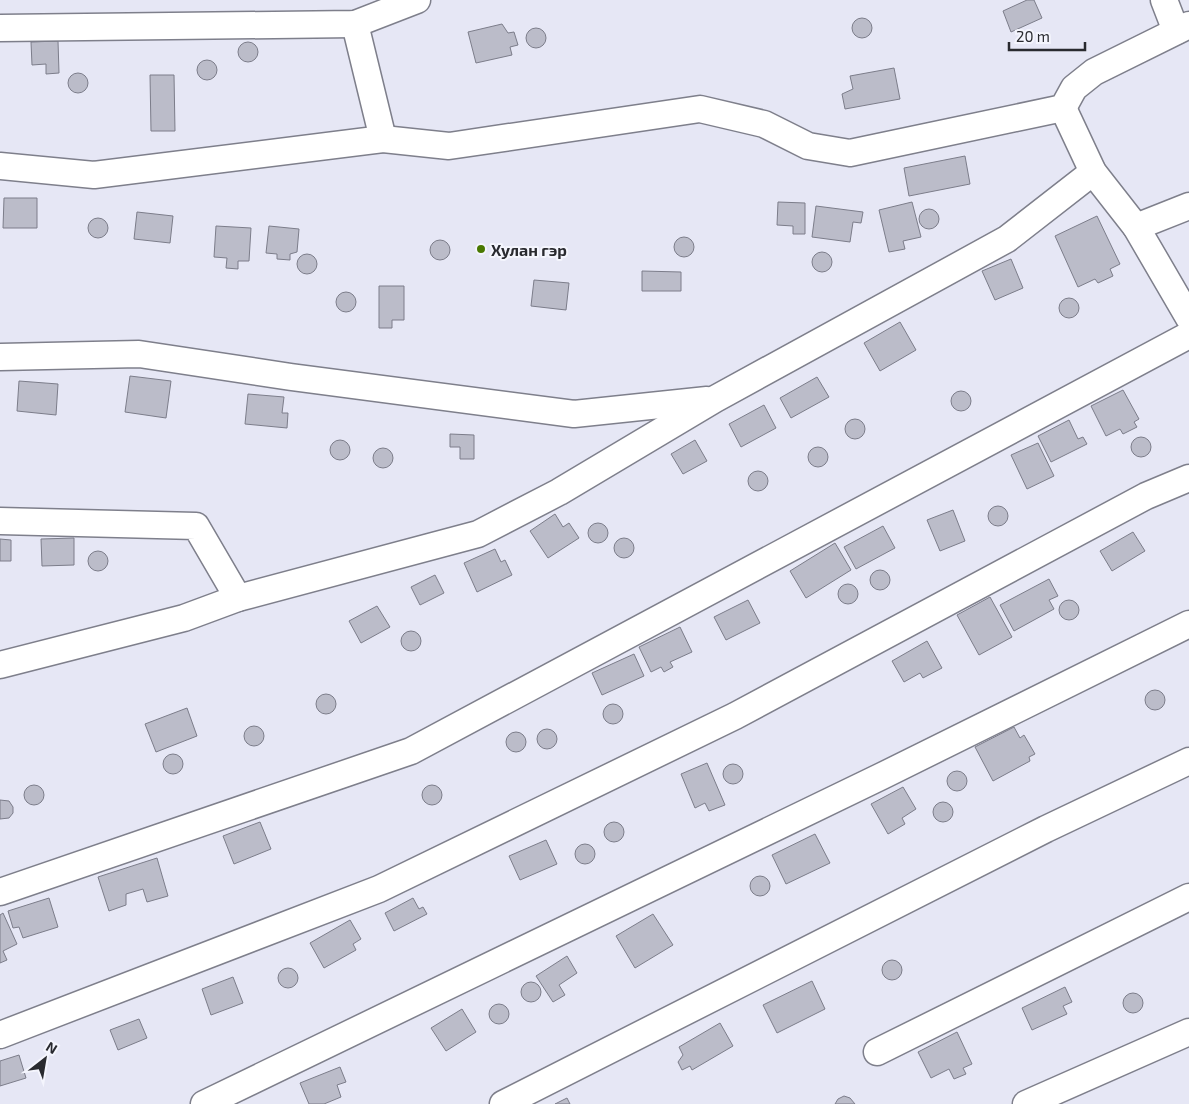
<svg xmlns="http://www.w3.org/2000/svg" width="1189" height="1104" font-family="'Exo 2',sans-serif">
<rect width="100%" height="100%" fill="#e6e7f5"/>
<g fill="#bbbcc9" stroke="#7c7d8a">
<polygon points="1027,0 1034,0 1042,18 1011,32 1003,11"/>
<circle cx="862" cy="28" r="10"/>
<polygon points="502,24 508,33 514,32 518,45 510,47 512,55 476,63 468,32"/>
<circle cx="536" cy="38" r="10"/>
<polygon points="58,41 59,73 46,74 46,64 32,65 31,42"/>
<circle cx="248" cy="52" r="10"/>
<circle cx="207" cy="70" r="10"/>
<polygon points="894,68 900,99 845,109 842,94 853,89 850,76"/>
<circle cx="78" cy="83" r="10"/>
<polygon points="150,75 174,75 175,131 151,131"/>
<polygon points="965,156 970,184 909,196 904,168"/>
<polygon points="4,198 37,198 37,228 3,228"/>
<polygon points="778,202 805,203 805,234 793,234 793,226 777,225"/>
<polygon points="912,202 921,237 903,241 905,249 889,252 879,210"/>
<polygon points="816,206 863,212 861,223 853,222 850,242 812,237"/>
<circle cx="929" cy="219" r="10"/>
<polygon points="137,212 173,216 170,243 134,239"/>
<polygon points="1097,216 1120,264 1110,269 1113,276 1098,283 1095,279 1078,287 1055,236"/>
<circle cx="98" cy="228" r="10"/>
<polygon points="216,226 251,228 249,261 238,261 238,269 226,268 227,258 214,257"/>
<polygon points="269,226 299,229 297,252 290,254 290,260 277,259 277,254 266,253"/>
<circle cx="684" cy="247" r="10"/>
<circle cx="440" cy="250" r="10"/>
<circle cx="822" cy="262" r="10"/>
<circle cx="307" cy="264" r="10"/>
<polygon points="1011,259 1023,288 995,300 982,271"/>
<polygon points="642,271 681,272 681,291 642,291"/>
<polygon points="534,280 569,283 566,310 531,306"/>
<polygon points="379,286 404,286 404,320 392,320 392,328 379,328"/>
<circle cx="346" cy="302" r="10"/>
<circle cx="1069" cy="308" r="10"/>
<polygon points="900,322 916,350 880,371 864,343"/>
<polygon points="130,376 171,381 166,418 125,412"/>
<polygon points="817,377 829,397 791,418 780,398"/>
<polygon points="19,381 58,384 56,415 17,411"/>
<polygon points="1123,390 1139,419 1134,422 1137,427 1123,434 1120,429 1106,436 1091,406"/>
<circle cx="961" cy="401" r="10"/>
<polygon points="248,394 284,397 282,413 288,413 287,428 245,424"/>
<polygon points="764,405 776,428 741,447 729,424"/>
<circle cx="855" cy="429" r="10"/>
<polygon points="1069,420 1078,439 1083,437 1087,444 1051,462 1038,436"/>
<polygon points="450,434 474,435 474,459 460,459 460,447 450,447"/>
<circle cx="1141" cy="447" r="10"/>
<polygon points="695,440 707,461 683,474 671,454"/>
<circle cx="340" cy="450" r="10"/>
<polygon points="1038,443 1054,476 1027,489 1011,455"/>
<circle cx="818" cy="457" r="10"/>
<circle cx="383" cy="458" r="10"/>
<circle cx="758" cy="481" r="10"/>
<circle cx="998" cy="516" r="10"/>
<polygon points="953,510 965,541 940,551 927,520"/>
<polygon points="555,514 563,527 569,523 579,538 548,558 530,531"/>
<circle cx="598" cy="533" r="10"/>
<polygon points="883,526 895,548 856,569 844,547"/>
<polygon points="1133,532 1145,551 1112,571 1100,551"/>
<polygon points="74,538 74,565 42,566 41,539"/>
<circle cx="624" cy="548" r="10"/>
<polygon points="0,539 11,540 11,561 0,561"/>
<polygon points="835,543 851,570 806,598 790,571"/>
<polygon points="495,549 501,562 505,560 512,575 477,592 464,563"/>
<circle cx="98" cy="561" r="10"/>
<circle cx="880" cy="580" r="10"/>
<polygon points="435,575 444,593 420,605 411,587"/>
<polygon points="1049,579 1058,596 1049,600 1054,609 1014,631 1000,605"/>
<circle cx="848" cy="594" r="10"/>
<polygon points="990,597 1012,637 979,655 957,615"/>
<polygon points="748,600 760,623 726,640 714,617"/>
<circle cx="1069" cy="610" r="10"/>
<polygon points="377,606 390,627 361,643 349,621"/>
<polygon points="680,627 692,652 670,662 673,667 664,672 661,667 651,672 639,647"/>
<circle cx="411" cy="641" r="10"/>
<polygon points="927,641 942,668 923,678 920,673 904,682 892,661"/>
<polygon points="634,654 644,676 602,695 592,673"/>
<circle cx="1155" cy="700" r="10"/>
<circle cx="326" cy="704" r="10"/>
<circle cx="613" cy="714" r="10"/>
<polygon points="187,708 197,736 156,752 145,724"/>
<circle cx="254" cy="736" r="10"/>
<polygon points="1014,727 1020,738 1024,735 1035,754 1029,757 1030,761 993,781 975,747"/>
<circle cx="547" cy="739" r="10"/>
<circle cx="516" cy="742" r="10"/>
<circle cx="173" cy="764" r="10"/>
<polygon points="707,763 725,805 709,811 705,803 695,808 681,774"/>
<circle cx="733" cy="774" r="10"/>
<circle cx="957" cy="781" r="10"/>
<circle cx="432" cy="795" r="10"/>
<circle cx="34" cy="795" r="10"/>
<polygon points="903,787 916,809 902,818 905,824 888,834 871,804"/>
<polygon points="0,800 9,801 13,807 13,813 9,818 0,819"/>
<circle cx="943" cy="812" r="10"/>
<polygon points="260,822 271,849 234,864 223,836"/>
<circle cx="614" cy="832" r="10"/>
<polygon points="815,834 830,863 786,884 772,855"/>
<polygon points="546,840 557,864 520,880 509,856"/>
<circle cx="585" cy="854" r="10"/>
<polygon points="157,858 168,896 147,902 143,889 126,894 126,905 109,911 98,877"/>
<circle cx="760" cy="886" r="10"/>
<polygon points="49,898 58,927 23,938 19,927 13,928 8,911"/>
<polygon points="413,898 419,909 423,907 427,914 394,931 385,913"/>
<polygon points="3,913 17,944 3,951 7,960 0,963 0,915"/>
<polygon points="653,914 673,945 635,968 616,936"/>
<polygon points="350,920 361,939 353,944 356,950 324,968 310,943"/>
<polygon points="567,956 577,973 559,985 565,995 553,1002 536,976"/>
<circle cx="892" cy="970" r="10"/>
<circle cx="288" cy="978" r="10"/>
<polygon points="233,977 243,1003 211,1015 202,989"/>
<polygon points="812,981 825,1009 777,1033 763,1005"/>
<circle cx="531" cy="992" r="10"/>
<polygon points="1065,987 1072,1002 1063,1006 1067,1014 1032,1030 1022,1008"/>
<circle cx="1133" cy="1003" r="10"/>
<circle cx="499" cy="1014" r="10"/>
<polygon points="462,1009 476,1032 446,1051 431,1028"/>
<polygon points="139,1019 147,1038 118,1050 110,1030"/>
<polygon points="720,1023 733,1046 692,1070 690,1066 682,1070 678,1062 683,1055 679,1047"/>
<polygon points="957,1032 972,1064 963,1068 966,1074 954,1079 949,1069 931,1078 918,1052"/>
<polygon points="19,1055 26,1078 0,1086 0,1061"/>
<polygon points="340,1067 346,1082 337,1085 341,1097 324,1104 309,1104 300,1083"/>
<polygon points="844,1096 850,1098 855,1104 835,1104 838,1099"/>
<polygon points="567,1098 570,1104 555,1104"/>
</g>
<g fill="none" stroke-linecap="round" stroke-linejoin="round">
<defs>
<g id="minor">
<polyline points="1164,0 1176,31"/>
<polyline points="355,24 383,139"/>
<polyline points="0,28 355,24 417,0"/>
<polyline points="1063,108 1093,172 1136,227 1189,318"/>
<polyline points="0,166 94,175 383,139 449,146 700,109 764,124 808,146 850,153 1063,108 1074,88 1094,72 1189,25"/>
<polyline points="1136,227 1189,206"/>
<polyline points="0,357 139,354 291,377 574,414 707,400"/>
<polyline points="0,521 196,526 238,598"/>
<polyline points="0,665 184,618 238,598 478,534 559,492 715,399 1007,239 1093,172"/>
<polyline points="0,892 411,751 1189,335"/>
<polyline points="0,1035 379,889 735,716 1146,496 1189,478"/>
<polyline points="877,1052 1189,897"/>
<polyline points="204,1104 882,776 1189,624"/>
<polyline points="503,1104 1046,829 1189,761"/>
<polyline points="1026,1104 1189,1032"/>
</g>
</defs>
<use href="#minor" stroke="#7e7f8b" stroke-width="29"/>
<use href="#minor" stroke="#fff" stroke-width="26"/>
</g>
<circle fill="#497800" stroke="#f4f5fd" stroke-width="2" cx="481" cy="249" r="5"/>
<g text-anchor="middle" dominant-baseline="central" stroke-width="4" stroke-linejoin="round" paint-order="stroke">
<g font-size="16" font-weight="bold" fill="#292a2f" stroke="#f4f5fd" text-anchor="start">
<text x="491" y="249">Хулан гэр</text>
</g>
</g>
<g transform="translate(45 1059) rotate(31)" stroke="#f4f5fd" stroke-width="4" paint-order="stroke">
<path d="M0-4L9 19L0 12L-9 19Z" fill="#292a2f"/>
<text y="-8" font-size="14" font-weight="bold" text-anchor="middle" fill="#292a2f">N</text>
</g>
<path d="M1009 42v8h76v-8" fill="none" stroke="#292a2f" stroke-width="2.5"/>
<text x="1016" y="42" font-size="15" fill="#292a2f" stroke="#f4f5fd" stroke-width="4" paint-order="stroke">20 m</text>
</svg>
